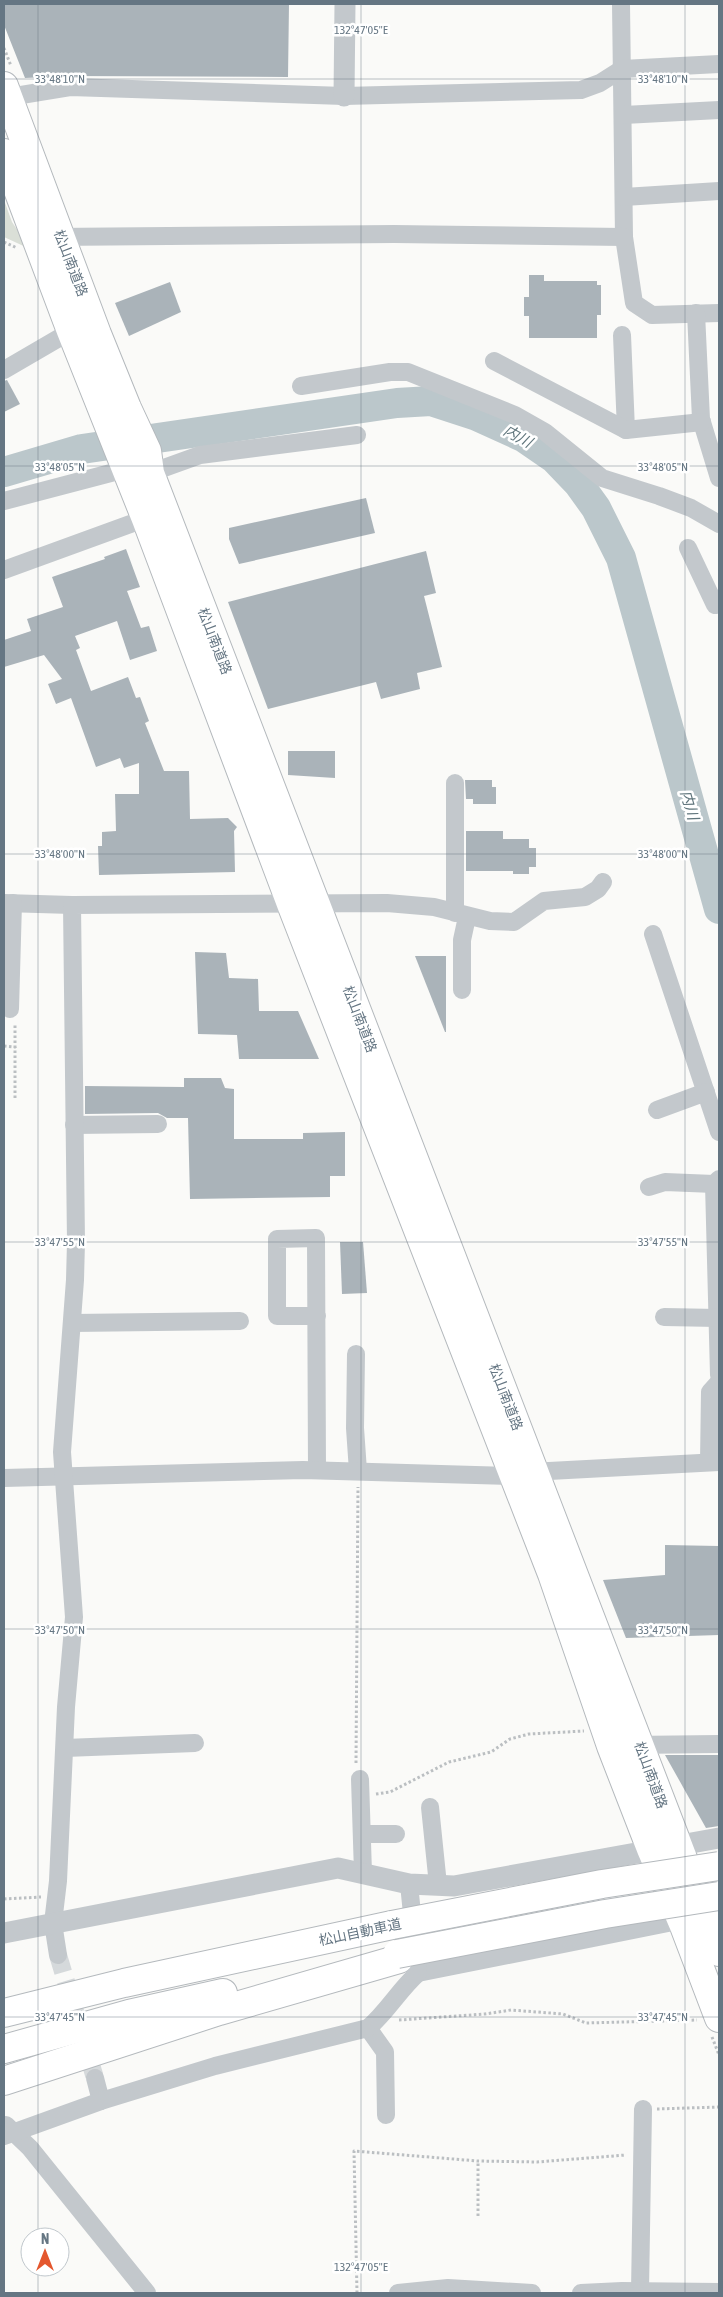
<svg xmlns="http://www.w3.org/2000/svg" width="723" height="2297" font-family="'Asap Condensed','Noto Sans JP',sans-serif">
<rect width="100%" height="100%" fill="#fafaf8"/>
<polygon fill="#dadfd7" points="4,200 12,222 30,249 4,237"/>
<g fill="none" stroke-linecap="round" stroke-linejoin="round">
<polyline stroke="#bbc7cb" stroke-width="30" points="4,472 82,449 397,403 431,401 477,416 523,437 555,459 578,483 596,508 621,558 719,909"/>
</g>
<g fill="#aab3b9">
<polygon points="4,4 289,4 288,77 70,76 25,78 4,25"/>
<polygon points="529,275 544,275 544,281 597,281 597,285 601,285 601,315 597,315 597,338 529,338 529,316 524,316 524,297 529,297"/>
<polygon points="170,282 181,312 129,336 115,303"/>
<polygon points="7,380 20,404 4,412 4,381"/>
<polygon points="366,498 375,533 239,564 229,539 229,528"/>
<polygon points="126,549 140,587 127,591 141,628 149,626 157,651 130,660 117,621 75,636 80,648 76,650 91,691 128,677 136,698 140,697 149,721 145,723 164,771 189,771 190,819 228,818 237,827 234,831 235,872 99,875 98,846 102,846 102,832 116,831 115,794 139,794 139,763 124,768 120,758 96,767 71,698 56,704 48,684 62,679 44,655 4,667 4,640 31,631 27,619 63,607 52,577 105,559 104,557"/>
<polygon points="426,551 436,593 424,596 442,667 417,673 420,689 381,699 376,682 268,709 228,602"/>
<polygon points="288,751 335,751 335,778 288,775"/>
<polygon points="465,780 492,780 492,787 496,787 496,804 473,804 473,799 466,799"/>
<polygon points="466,831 503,831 503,839 529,839 529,848 536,848 536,867 529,867 529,874 513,874 513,871 466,871"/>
<polygon points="195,952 226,953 229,978 258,979 259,1011 298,1011 319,1059 239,1059 237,1035 198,1034"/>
<polygon points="415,956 446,956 446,1032 445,1032"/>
<polygon points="184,1078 221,1078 225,1088 234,1089 234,1139 303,1139 303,1133 345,1132 345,1176 330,1176 330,1197 190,1199 188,1118 167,1118 158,1113 85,1114 85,1086 184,1087"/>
<polygon points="340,1242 363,1242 367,1293 342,1294"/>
<polygon points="665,1545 719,1546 719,1635 626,1638 603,1580 665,1575"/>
<polygon points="665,1755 719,1755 719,1826 706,1828"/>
</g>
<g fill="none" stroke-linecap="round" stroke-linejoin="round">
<polyline stroke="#d5d9db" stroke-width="18" stroke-dasharray="18 9" stroke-linecap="butt" points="58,1955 95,2078"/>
<defs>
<g id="trunk">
<polyline points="4,86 97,334 127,408 147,451 150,473 719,1952"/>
<polyline points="4,153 71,331 146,519 291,904 552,1574 611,1746 651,1849 684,1926 719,2018"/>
</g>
<g id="motorway">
<polyline points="4,2013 124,1983 392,1925"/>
<polyline points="4,2049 129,2014 223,1993"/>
<polyline points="4,2081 219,2011 399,1959"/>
</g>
</defs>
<use href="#trunk" stroke="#b4b9bd" stroke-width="30"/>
<use href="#motorway" stroke="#b4b9bd" stroke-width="30"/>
<g stroke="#bbbfc2" stroke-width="3" stroke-dasharray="2.5 2.5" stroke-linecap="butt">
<polyline points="4,48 11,66"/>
<polyline points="4,242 17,248"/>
<polyline points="4,1046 15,1047 15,1023"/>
<polyline points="15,1098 15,1047"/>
<polyline points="356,1763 358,1487"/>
<polyline points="376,1794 390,1792 449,1762 491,1752 510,1739 529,1734 584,1731"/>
<polyline points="4,1899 41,1897"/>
<polyline points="399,2020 485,2014 511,2010 563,2014 586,2023 697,2020"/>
<polyline points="712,2037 719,2055"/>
<polyline points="657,2109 719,2107"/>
<polyline points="478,2216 478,2161"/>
<polyline points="357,2293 354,2151 478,2161 537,2162 626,2155"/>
</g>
<g stroke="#c3c8cc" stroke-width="18">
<polyline points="621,4 624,237 634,303 652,315 719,313"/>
<polyline points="9,97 70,87 344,96 581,90 600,83 622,69 719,64"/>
<polyline points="624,115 719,110"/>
<polyline points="624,197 719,191"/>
<polyline points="52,237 394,234 624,237"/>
<polyline points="696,313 701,419 719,478"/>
<polyline points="622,335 626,430"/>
<polyline points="494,361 626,430 702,422"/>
<polyline points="4,370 71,331"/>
<polyline points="301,386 390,372 408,372 515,415 545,432 602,478 659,496 691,508 719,524"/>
<polyline points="150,473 200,455 357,435"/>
<polyline points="4,501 126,469"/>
<polyline points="688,548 715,605 719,603"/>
<polyline points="4,570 155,515"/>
<polyline points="4,903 72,905"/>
<polyline points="455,913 455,783"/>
<polyline points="653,934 719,1132"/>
<polyline points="462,990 462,940 467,917"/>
<polyline points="10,1009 13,903"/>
<polyline points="657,1110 706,1092"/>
<polyline points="74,1125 158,1124"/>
<polyline points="719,1179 714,1184 719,1375"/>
<polyline points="649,1187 665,1182 714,1184"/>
<polyline points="317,1316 277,1316 277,1239 316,1238 317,1470"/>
<polyline points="664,1317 718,1318"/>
<polyline points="72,1323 240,1321"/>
<polyline points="356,1354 355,1428 358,1471"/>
<polyline points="709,1462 710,1392 719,1382"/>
<polyline points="4,1478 303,1470 514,1476 549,1471 719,1462"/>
<polyline points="630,1745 719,1744"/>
<polyline points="65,1748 195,1743"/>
<polyline points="360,1779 363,1873"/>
<polyline points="430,1807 438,1885"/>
<polyline points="362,1834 396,1834"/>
<polyline points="58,1955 53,1923 58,1881 66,1707 74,1617 62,1452 75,1280 76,1242 72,905 387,903 434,907 490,921 514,922 544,901 585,897 598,889 603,882"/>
<polyline points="418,1973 668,1923"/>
<polyline points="368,2028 385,2052 386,2115"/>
<polyline points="95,2078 101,2101"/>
<polyline points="6,2125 30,2148 147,2293"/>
<path d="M4,2136L101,2101L215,2066L368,2028C387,2012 399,1990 418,1973L409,1884"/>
<polyline points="640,2291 643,2109"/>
<polyline points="398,2293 448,2288 532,2293"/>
<polyline points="581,2293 622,2291 719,2292"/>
</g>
<g stroke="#c3c8cc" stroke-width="21">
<polyline points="344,96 345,4"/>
<polyline points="4,1933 338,1868 409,1884 454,1886 719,1838"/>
</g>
<use href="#trunk" stroke="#fff" stroke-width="28"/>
<use href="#motorway" stroke="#fff" stroke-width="28"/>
<defs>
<g id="motorway-bridge">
<polyline points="392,1925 602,1884 719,1866"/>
<polyline points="397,1954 605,1914 719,1896"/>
</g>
</defs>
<use href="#motorway-bridge" stroke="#b4b9bd" stroke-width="30" stroke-linecap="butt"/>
<use href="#motorway-bridge" stroke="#fff" stroke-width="28"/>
</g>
<path fill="none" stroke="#657683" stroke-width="1" stroke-opacity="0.45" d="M38,4V2237M361,4V2293M685,4V2293M4,79H719M4,466H719M4,854H719M4,1242H719M4,1629H719M4,2017H719M38,2267V2293"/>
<g text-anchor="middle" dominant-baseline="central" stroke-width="5" stroke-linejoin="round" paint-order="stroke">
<g font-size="14" fill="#657683" stroke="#fff">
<text transform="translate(71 263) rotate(69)">松山南道路</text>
<text transform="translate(215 641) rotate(69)">松山南道路</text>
<text transform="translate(360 1019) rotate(69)">松山南道路</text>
<text transform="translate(506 1397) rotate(69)">松山南道路</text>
<text transform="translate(651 1775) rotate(70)">松山南道路</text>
<text transform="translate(360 1932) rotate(-12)">松山自動車道</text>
</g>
<g font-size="15" font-style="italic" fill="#60757c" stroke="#fff">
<text transform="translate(518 436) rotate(29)">内川</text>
<text transform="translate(690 805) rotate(74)">内川</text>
</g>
</g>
<g font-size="12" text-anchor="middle" fill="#657683" stroke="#fff" stroke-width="5" stroke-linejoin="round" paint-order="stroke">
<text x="361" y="34">132°47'05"E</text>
<text x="60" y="83">33°48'10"N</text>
<text x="663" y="83">33°48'10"N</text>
<text x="60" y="471">33°48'05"N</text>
<text x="663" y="471">33°48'05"N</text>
<text x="60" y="858">33°48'00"N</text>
<text x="663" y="858">33°48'00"N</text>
<text x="60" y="1246">33°47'55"N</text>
<text x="663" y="1246">33°47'55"N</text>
<text x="60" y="1634">33°47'50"N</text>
<text x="663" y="1634">33°47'50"N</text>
<text x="60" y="2021">33°47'45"N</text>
<text x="663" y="2021">33°47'45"N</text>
<text x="361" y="2271">132°47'05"E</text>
</g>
<rect width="723" height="2297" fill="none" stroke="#657683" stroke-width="10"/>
<g transform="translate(45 2252)"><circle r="24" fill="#ffffff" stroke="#c1c8cd"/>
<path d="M0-4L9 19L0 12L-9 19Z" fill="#e4572e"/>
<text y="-8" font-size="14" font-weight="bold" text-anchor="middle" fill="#657683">N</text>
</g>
</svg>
